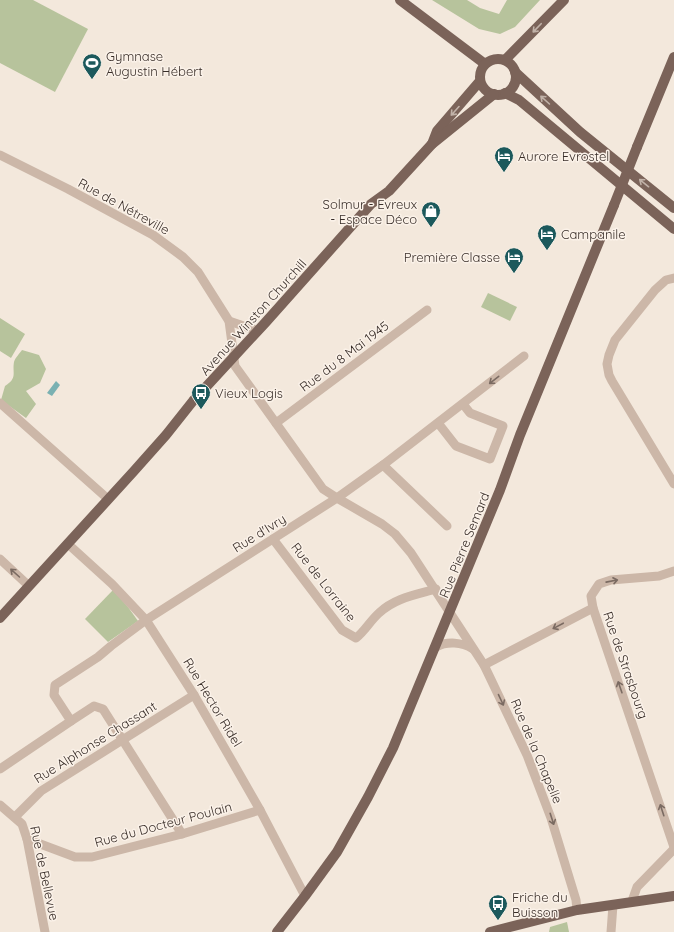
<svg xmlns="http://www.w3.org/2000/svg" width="674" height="932" font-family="Quicksand,sans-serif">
<rect width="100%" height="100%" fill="#f3e8dc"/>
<g fill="#b7c39c">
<polygon points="0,0 33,0 88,29 55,92 0,63"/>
<polygon points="432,0 467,0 480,8 499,14 507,0 540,0 515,27 500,34 479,29"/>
<polygon points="488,293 517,307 510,321 481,307"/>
<polygon points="0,318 25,334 11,358 0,351"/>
<path d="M22,350L39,355L46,369L40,383L26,391L36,404L26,418L1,400L5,386C18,378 12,373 14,362C15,358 20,353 22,350Z"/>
<polygon points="113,590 128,607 138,621 108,642 85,619"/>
<polygon points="567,922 569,932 549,932 550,927"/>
</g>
<polygon fill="#7ab1b2" points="56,381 60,385 52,396 47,393"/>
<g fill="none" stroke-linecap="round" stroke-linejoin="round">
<g stroke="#ccb7a8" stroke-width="9">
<polyline points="0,155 68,189 153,235 183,257 198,272 229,321 235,366 323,489 337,498 382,524 395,534 411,553 484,665 527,755 551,818 576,900 577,910"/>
<polyline points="674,278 666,280 655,290 615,340 609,355 607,364 609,375 612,381 674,484"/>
<polyline points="229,321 258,331"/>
<polyline points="0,403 108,499"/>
<polyline points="276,423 427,310"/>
<polyline points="438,423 456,446 490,459 503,426 470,413 463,404"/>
<polyline points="383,465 447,526"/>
<path d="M273,539L342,630L356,638C365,631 370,621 379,613C395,598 415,595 436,589"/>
<polyline points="68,544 112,584 146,620 194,695 232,761 260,810 305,896"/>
<polyline points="0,559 29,586"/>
<polyline points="674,571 659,576 611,580 599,584 591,596 593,608 674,847"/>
<path d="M436,647C447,641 462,642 473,649"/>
<polyline points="484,665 593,608"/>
<polyline points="71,721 94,706 103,709 182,834"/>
<polyline points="0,769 71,721 54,695 55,685 98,657 111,646 146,620 337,498 383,465 524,356"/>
<polyline points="0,805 22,824 27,839 45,932"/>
<polyline points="15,817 41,791 194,695"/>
<polyline points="27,839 75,857 92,857 182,834 260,810"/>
<polyline points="632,901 637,887 674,849"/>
<polyline points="611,932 613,905"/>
</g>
<g stroke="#7b6359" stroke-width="10">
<polyline points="400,0 485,64"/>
<circle cx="498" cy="77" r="18"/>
<polyline points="505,60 564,0"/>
<polyline points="515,72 580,132 674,208"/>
<polyline points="505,93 519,100 674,229"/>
<polyline points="432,144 437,131 480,81"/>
<polyline points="637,147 674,57"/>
<polyline points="0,618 134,471 166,435 193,401 265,323 371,204 389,191 432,144 494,94"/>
<polyline points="277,932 305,896 337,852 368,797 393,748 500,490 520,435 614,205"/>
<polyline points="490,932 577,910 674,896"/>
</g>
<polyline stroke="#7b6359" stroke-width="10" points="614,205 637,147"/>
</g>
<defs><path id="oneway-shaft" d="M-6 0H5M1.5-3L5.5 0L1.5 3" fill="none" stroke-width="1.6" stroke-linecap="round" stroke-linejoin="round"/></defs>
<g stroke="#c1b2a8">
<use href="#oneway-shaft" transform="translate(537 28) rotate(134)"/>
<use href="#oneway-shaft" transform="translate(545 100) rotate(-138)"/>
<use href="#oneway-shaft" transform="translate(455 111) rotate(132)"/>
<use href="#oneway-shaft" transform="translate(644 183) rotate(-141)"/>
</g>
<g stroke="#7b6b62">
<use href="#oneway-shaft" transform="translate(494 380) rotate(142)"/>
<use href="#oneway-shaft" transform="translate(15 573) rotate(-138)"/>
<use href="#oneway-shaft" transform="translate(612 581) rotate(-11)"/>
<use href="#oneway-shaft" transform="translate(558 626) rotate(152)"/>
<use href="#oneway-shaft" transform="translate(620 687) rotate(-109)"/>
<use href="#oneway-shaft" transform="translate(501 700) rotate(65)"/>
<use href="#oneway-shaft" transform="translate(662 810) rotate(-108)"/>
<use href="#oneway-shaft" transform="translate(552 819) rotate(72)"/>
</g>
<defs>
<symbol id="stadium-pin" viewBox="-11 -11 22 30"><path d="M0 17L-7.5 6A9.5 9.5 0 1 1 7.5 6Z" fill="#1c595c" stroke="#fbf2e9"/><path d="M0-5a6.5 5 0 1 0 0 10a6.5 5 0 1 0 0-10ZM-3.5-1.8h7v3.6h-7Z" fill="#fff"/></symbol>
<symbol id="hotel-pin" viewBox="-11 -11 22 30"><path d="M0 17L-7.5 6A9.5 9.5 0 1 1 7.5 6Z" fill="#1c595c" stroke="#fbf2e9"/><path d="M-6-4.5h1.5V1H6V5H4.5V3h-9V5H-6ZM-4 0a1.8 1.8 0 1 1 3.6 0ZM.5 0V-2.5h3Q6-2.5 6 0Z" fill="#fff"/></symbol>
<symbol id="shop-pin" viewBox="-11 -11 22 30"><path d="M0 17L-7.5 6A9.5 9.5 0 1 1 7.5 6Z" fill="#1c595c" stroke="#fbf2e9"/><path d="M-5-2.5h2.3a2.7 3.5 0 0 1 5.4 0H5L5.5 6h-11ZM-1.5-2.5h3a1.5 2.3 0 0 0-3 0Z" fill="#fff"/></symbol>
<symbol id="bus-pin" viewBox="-11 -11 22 30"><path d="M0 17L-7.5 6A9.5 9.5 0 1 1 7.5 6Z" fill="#1c595c" stroke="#fbf2e9"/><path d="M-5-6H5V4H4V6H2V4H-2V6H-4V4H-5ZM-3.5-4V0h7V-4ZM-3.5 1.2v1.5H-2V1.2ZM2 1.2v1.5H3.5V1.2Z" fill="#fff"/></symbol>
</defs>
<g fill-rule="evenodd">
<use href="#stadium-pin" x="81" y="52" width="22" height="30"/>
<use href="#hotel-pin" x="493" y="145" width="22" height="30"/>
<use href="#shop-pin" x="420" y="200" width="22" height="30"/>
<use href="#hotel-pin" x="536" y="223" width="22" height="30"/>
<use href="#hotel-pin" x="503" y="246" width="22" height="30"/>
<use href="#bus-pin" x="190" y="382" width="22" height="30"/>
<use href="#bus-pin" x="487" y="893" width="22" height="30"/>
</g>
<g text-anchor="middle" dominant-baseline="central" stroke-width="3" stroke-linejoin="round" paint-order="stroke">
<g font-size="13" fill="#382d28" stroke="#fbf2e9" text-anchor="start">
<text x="106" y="56">Gymnase<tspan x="106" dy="15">Augustin Hébert</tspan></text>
<text x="518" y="156">Aurore Evrostel</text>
<text x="417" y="204" text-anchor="end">Solmur - Evreux<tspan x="417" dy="15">- Espace Déco</tspan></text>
<text x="561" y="234">Campanile</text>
<text x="500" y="257" text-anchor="end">Première Classe</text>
<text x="215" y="393">Vieux Logis</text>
<text x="512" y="897">Friche du<tspan x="512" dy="15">Buisson</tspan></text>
</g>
<g font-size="13" fill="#382d28" stroke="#fbf2e9">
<text transform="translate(124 206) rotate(29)">Rue de Nétreville</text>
<text transform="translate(253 317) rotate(-48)">Avenue Winston Churchill</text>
<text transform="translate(344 356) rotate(-37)">Rue du 8 Mai 1945</text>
<text transform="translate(259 533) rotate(-32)">Rue d'Ivry</text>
<text transform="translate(464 545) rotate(-68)">Rue Pierre Semard</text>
<text transform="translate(324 582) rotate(52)">Rue de Lorraine</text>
<text transform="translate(626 665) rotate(71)">Rue de Strasbourg</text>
<text transform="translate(213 702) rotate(59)">Rue Hector Ridel</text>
<text transform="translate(95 742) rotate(-32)">Rue Alphonse Chassant</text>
<text transform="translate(537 751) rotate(67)">Rue de la Chapelle</text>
<text transform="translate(163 824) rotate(-15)">Rue du Docteur Poulain</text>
<text transform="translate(45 873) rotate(78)">Rue de Bellevue</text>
</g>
</g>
</svg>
